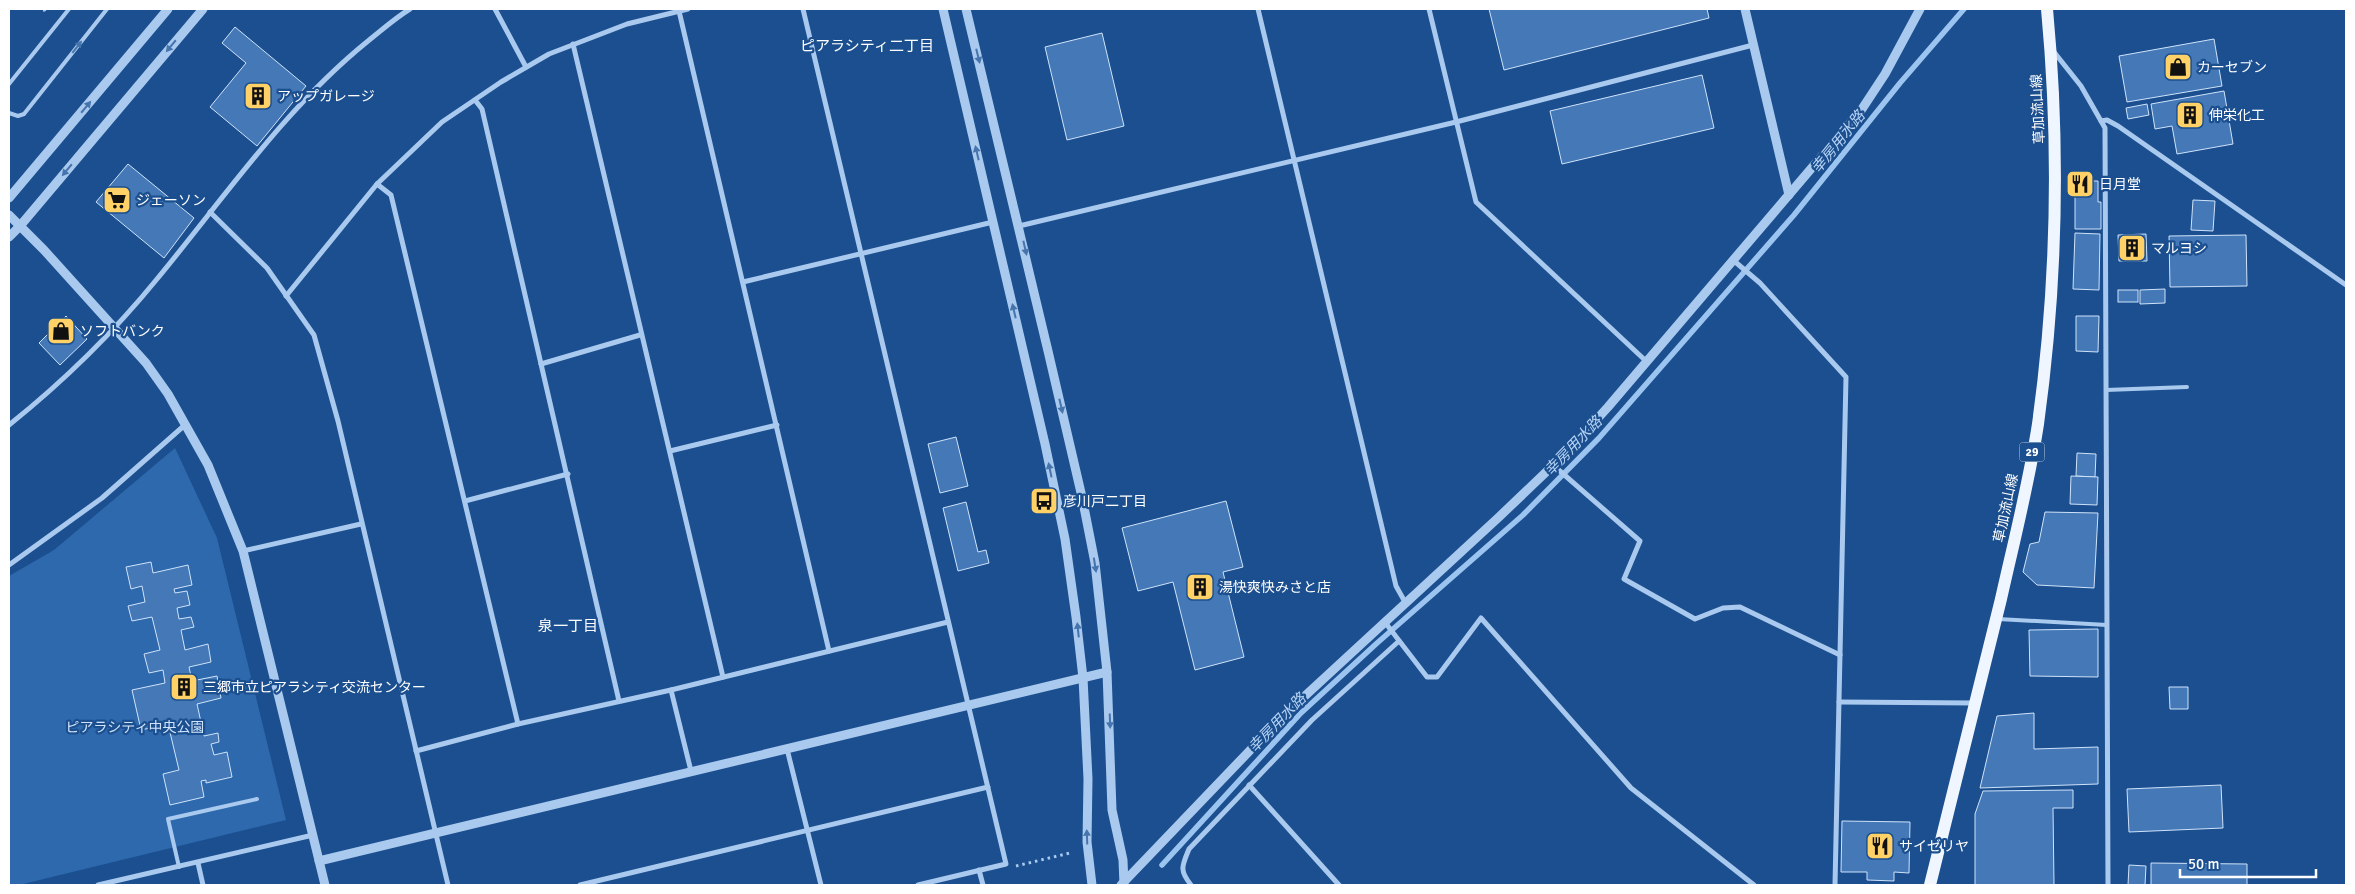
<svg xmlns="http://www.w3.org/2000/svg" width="2355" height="894" font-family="Signika,'Noto Sans JP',sans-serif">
<rect width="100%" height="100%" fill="#1b4f8f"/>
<polygon fill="#2e69ad" points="175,448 217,538 286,820 19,885 9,885 9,576 54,550"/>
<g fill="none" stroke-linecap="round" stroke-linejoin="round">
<polyline stroke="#9cc4f0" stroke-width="5.5" points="1162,865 1301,713 1376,644 1523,515 1599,438 1794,215 1900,83 1964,9"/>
</g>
<g fill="#4478b7" stroke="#cfe3fa">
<polygon points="1489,9 1707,9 1709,18 1504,70"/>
<polygon points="235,27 306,86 257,146 210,107 246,63 222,43"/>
<polygon points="1102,33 1124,126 1067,140 1045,47"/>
<polygon points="2214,39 2222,86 2127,102 2119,56"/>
<polygon points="1702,75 1714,128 1562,164 1550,111"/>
<polygon points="2224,91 2233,144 2177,154 2172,126 2155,129 2151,104"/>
<polygon points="2147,104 2149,115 2128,119 2126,108"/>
<polygon points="128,164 194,218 164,258 96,202"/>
<polygon points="2075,181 2098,181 2098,202 2101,202 2101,229 2075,229"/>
<polygon points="2193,200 2215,201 2213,231 2191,230"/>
<polygon points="2075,233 2100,234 2099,290 2073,289"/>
<polygon points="2146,234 2147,261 2119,261 2118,235"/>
<polygon points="2246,235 2247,286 2170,287 2169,236"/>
<polygon points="2165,289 2165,303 2140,304 2140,290"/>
<rect x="2118" y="290" width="20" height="12"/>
<polygon points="66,316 87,339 60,365 39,343"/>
<polygon points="2076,316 2099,316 2098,352 2076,351"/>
<polygon points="956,437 968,486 940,493 928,444"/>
<polygon points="2077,453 2096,454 2095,477 2076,476"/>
<polygon points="2071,476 2098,477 2097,505 2070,504"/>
<polygon points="1226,501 1243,567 1223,572 1244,657 1195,670 1173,582 1138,591 1122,528"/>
<polygon points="966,502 978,552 986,550 989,563 958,571 943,508"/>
<polygon points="2045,512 2098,513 2094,588 2037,585 2023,572 2030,544 2039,542"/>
<polygon points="151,562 153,573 188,565 192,585 174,589 175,593 187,591 190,605 177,608 179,619 191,617 194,627 181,630 185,650 208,644 211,662 189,667 192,681 217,676 221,698 197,704 204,736 218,733 219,742 211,744 214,755 227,752 232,777 206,783 206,780 201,781 204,797 170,805 163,774 179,770 168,724 141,730 132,690 165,683 163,670 149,673 144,654 160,650 152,617 132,621 128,606 145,602 142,586 131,589 126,567"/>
<polygon points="2098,629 2098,677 2030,676 2029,630"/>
<polygon points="2169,687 2188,687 2188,709 2170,709"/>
<polygon points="2034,713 2034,749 2098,747 2098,784 1980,788 1997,716"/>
<polygon points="2221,785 2223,828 2129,832 2127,789"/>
<polygon points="2073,790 2073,808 2053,808 2054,885 1975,885 1975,814 1983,791"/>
<polygon points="1842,821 1910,822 1909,873 1894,872 1894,881 1867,880 1867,872 1841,872"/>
<polygon points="2151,863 2247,864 2247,885 2151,885"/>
<polygon points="2129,865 2146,866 2145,885 2128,885"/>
</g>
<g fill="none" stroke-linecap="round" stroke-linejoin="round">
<g stroke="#a9c9ee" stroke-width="3" stroke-dasharray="2.5 4" stroke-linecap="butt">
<polyline points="44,9 46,14"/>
<polyline points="1016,866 1070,853"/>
</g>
<g stroke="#a9c9ee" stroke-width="4">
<polyline points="9,84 69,9"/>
<polyline points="9,113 18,116 24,114 107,9"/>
<polyline points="2106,390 2187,387"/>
<polyline points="1998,619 2107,625"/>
<polyline points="179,867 168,819 257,799"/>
</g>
<g stroke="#a9c9ee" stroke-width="5">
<polyline points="495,9 526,67"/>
<polyline points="803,9 1006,864 918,885"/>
<polyline points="1258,9 1396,586 1405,602"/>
<polyline points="1429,9 1476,202 1647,362"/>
<polyline points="679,11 829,651"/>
<polyline points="573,44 723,677"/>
<polyline points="2054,52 2081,86 2105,128 2108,885"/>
<polyline points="475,100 482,109 619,701"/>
<polyline points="2101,121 2107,120 2118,126 2346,285"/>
<polyline points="377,184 391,195 518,724"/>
<polyline points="210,212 267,268 314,335 338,421 448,885"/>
<polyline points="1019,226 1456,122 1753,45"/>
<polyline points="1733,260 1760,283 1846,377 1835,885"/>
<polyline points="743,282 993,222"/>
<polyline points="286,296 377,184 442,122 501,82 549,54 627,24 688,9"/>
<polyline points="541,364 640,335"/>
<path d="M9,425C64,381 113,333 157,279C225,197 284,109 368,41C382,30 395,18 410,9"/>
<polyline points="670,451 777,425"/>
<polyline points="1553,465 1640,541 1624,579 1695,619 1723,608 1740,607 1840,655"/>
<polyline points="465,501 568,474"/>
<polyline points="243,551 361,524"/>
<polyline points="9,565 102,498 186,424"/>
<polyline points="1384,621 1427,677 1437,677 1481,618 1631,788 1754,885"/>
<polyline points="671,690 691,771"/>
<polyline points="1839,702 1974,703"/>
<polyline points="787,749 821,885"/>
<polyline points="416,751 518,724 671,690 948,622"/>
<polyline points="1249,785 1339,885"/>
<polyline points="198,863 203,885"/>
<polyline points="979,870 983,885"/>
<polyline points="98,885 313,835"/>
<polyline points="580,885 988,787"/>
<path d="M1191,885C1179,870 1182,866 1189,849L1312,720L1399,641"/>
</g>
<g stroke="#a9c9ee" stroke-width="9">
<polyline points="943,9 1045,444 1065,539 1076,617 1083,678 1088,779 1087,842 1092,885"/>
<polyline points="966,9 1048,351 1082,497 1095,563 1107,672 1112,810 1123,860 1124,885"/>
<polyline points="1745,9 1789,195"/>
<polyline points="9,198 168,9"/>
<polyline points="9,215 44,250 146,363 168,394 208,465 243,551 325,885"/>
<polyline points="9,237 20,226 203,9"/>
<polyline points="319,861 1107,672"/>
<polyline points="1121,885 1281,718 1499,517 1567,452 1608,407 1862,109 1885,74 1920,9"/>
</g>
<path stroke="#f0f6ff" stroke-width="12" d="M1930,885C1953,790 1978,694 2001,599C2014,541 2029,483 2038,424C2057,286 2060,147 2047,9"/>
</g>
<defs><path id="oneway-solid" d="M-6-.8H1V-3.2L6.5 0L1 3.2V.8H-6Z" transform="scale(1.25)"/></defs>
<g fill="#4674ac">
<use href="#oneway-solid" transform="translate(171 46) rotate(130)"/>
<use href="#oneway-solid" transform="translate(77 47) rotate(-52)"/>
<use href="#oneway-solid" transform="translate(978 56) rotate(76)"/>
<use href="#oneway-solid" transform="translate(86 107) rotate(-50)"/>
<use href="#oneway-solid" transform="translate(977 153) rotate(-103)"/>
<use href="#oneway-solid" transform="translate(67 170) rotate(130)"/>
<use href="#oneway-solid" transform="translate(1025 248) rotate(77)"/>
<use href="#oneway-solid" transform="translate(1014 311) rotate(-103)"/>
<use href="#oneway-solid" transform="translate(1061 406) rotate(77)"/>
<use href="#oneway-solid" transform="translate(1050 470) rotate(-102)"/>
<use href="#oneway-solid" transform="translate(1095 565) rotate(81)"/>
<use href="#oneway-solid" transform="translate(1078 630) rotate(-96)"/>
<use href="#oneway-solid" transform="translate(1110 721) rotate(88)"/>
<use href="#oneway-solid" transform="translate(1087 837) rotate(-92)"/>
</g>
<defs>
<symbol id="shop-square" viewBox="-11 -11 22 22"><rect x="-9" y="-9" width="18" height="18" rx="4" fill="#ffd166" stroke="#1b4f8f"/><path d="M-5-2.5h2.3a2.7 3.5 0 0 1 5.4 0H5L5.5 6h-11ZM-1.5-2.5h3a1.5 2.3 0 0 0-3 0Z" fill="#111"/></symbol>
<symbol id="building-square" viewBox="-11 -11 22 22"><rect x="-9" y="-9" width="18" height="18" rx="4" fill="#ffd166" stroke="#1b4f8f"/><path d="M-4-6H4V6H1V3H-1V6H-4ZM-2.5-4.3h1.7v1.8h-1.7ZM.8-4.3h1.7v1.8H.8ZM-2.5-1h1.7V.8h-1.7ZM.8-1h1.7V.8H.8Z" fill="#111"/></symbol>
<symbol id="restaurant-square" viewBox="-11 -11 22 22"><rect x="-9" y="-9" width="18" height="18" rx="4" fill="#ffd166" stroke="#1b4f8f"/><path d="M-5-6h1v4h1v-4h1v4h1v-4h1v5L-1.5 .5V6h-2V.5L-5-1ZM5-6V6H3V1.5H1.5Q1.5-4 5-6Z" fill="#111"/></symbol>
<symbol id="supermarket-square" viewBox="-11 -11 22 22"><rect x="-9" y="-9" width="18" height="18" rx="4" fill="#ffd166" stroke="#1b4f8f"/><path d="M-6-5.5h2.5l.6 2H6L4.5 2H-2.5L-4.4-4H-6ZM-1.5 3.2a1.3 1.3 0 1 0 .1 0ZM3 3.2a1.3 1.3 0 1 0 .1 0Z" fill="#111"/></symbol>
<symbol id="bus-square" viewBox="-11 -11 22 22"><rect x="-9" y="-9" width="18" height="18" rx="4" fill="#ffd166" stroke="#1b4f8f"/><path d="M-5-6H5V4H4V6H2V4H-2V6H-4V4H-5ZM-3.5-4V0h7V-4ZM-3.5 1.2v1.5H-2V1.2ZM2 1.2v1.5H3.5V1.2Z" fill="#111"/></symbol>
</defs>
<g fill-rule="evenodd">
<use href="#shop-square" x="2162" y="51" width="32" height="32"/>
<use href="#building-square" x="242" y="80" width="32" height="32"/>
<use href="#building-square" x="2174" y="99" width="32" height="32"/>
<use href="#restaurant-square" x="2064" y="168" width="32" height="32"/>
<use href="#supermarket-square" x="101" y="184" width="32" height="32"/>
<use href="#building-square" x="2116" y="232" width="32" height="32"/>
<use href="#shop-square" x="45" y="315" width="32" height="32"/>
<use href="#bus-square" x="1028" y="485" width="32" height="32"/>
<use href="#building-square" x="1184" y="571" width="32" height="32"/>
<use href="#building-square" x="168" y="671" width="32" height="32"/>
<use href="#restaurant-square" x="1864" y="830" width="32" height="32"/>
</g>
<g text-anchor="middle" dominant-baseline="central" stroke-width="4.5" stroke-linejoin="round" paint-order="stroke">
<rect fill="#1b4f8f" stroke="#bbcadd" stroke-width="1" x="2019.5" y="442.5" width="25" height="19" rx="4"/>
<g font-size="12" font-weight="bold" fill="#fff">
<text x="2032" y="452">29</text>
</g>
<g font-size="14" fill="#fff" stroke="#1b4f8f" text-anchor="start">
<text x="2197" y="67">カーセブン</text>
<text x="277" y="96">アップガレージ</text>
<text x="2209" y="115">伸栄化工</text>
<text x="2099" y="184">日月堂</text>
<text x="136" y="200">ジェーソン</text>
<text x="2151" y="248">マルヨシ</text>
<text x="80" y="331">ソフトバンク</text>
<text x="1063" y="501">彦川戸二丁目</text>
<text x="1219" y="587">湯快爽快みさと店</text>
<text x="203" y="687">三郷市立ピアラシティ交流センター</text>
<text x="1899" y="846">サイゼリヤ</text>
</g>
<g font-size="14" fill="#fff" stroke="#1b4f8f">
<text transform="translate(2038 109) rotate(-93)">草加流山線</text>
<text transform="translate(2006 508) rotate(-78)">草加流山線</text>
</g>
<g font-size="14" fill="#cfe3fa" stroke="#1b4f8f">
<text x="135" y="727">ピアラシティ中央公園</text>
</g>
<g font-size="15" fill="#fff" stroke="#1b4f8f">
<text x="867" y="46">ピアラシティ二丁目</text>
<text x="568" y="626">泉一丁目</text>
</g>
<g font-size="15" font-style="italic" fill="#b5d3f5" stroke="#1b4f8f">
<text transform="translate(1838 142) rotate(-51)">幸房用水路</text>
<text transform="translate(1573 446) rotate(-46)">幸房用水路</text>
<text transform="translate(1277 723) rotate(-46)">幸房用水路</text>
</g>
</g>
<rect width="2355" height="894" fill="none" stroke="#ffffff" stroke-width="20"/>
<path d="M2180 869v8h136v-8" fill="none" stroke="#ffffff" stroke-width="2.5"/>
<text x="2188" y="869" font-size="15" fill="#ffffff" stroke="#1b4f8f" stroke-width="4" paint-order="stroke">50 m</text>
</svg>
